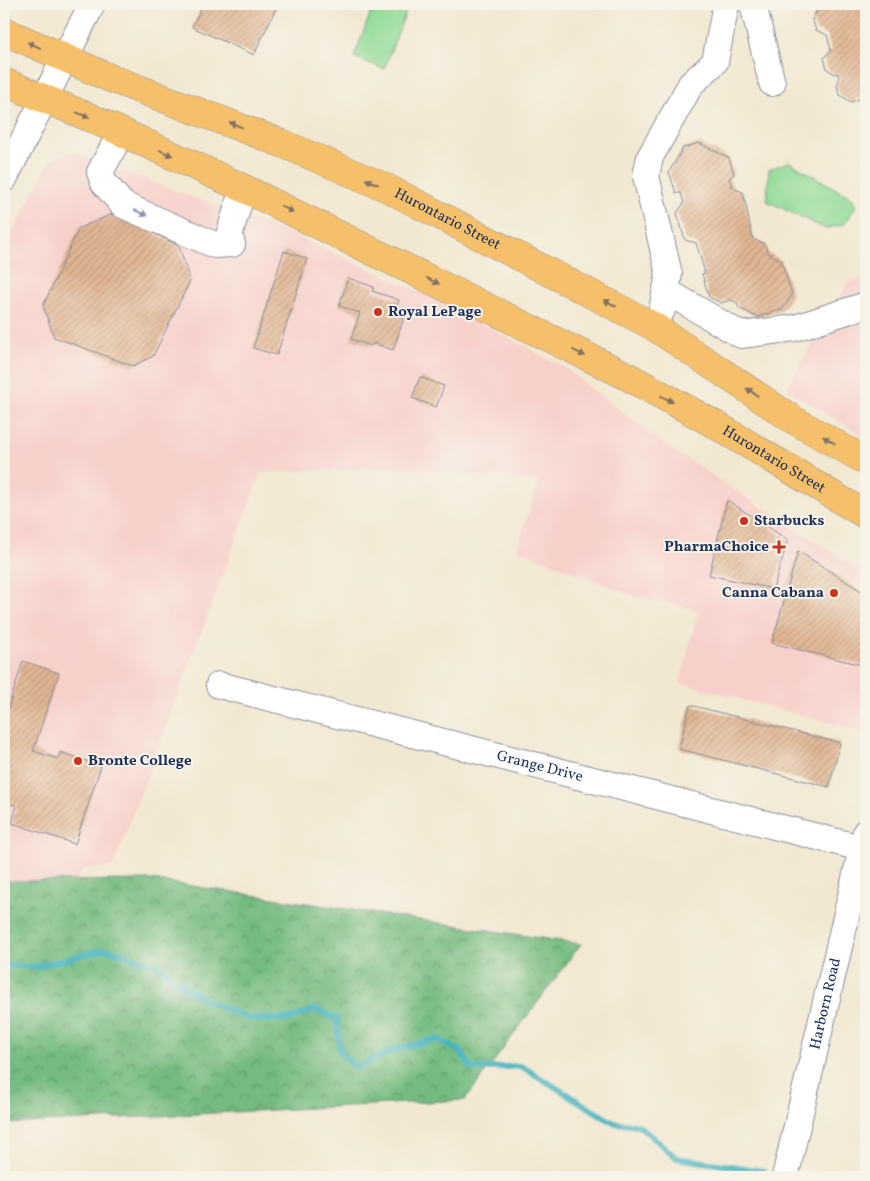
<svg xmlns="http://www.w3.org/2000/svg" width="870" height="1181" font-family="Vollkorn,serif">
<defs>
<pattern id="forest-crowns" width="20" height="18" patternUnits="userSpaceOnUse" patternTransform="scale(1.25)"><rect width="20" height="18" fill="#74bb80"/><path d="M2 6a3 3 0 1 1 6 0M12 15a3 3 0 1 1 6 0" fill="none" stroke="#5e986c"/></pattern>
<pattern id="building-hatch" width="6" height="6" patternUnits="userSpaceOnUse" patternTransform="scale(1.25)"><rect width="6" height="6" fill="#e3b793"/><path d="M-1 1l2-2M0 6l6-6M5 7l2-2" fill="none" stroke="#b7957b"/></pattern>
</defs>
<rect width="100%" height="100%" fill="#f7f3e8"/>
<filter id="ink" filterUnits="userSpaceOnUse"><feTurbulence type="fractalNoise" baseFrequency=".02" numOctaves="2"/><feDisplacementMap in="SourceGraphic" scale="10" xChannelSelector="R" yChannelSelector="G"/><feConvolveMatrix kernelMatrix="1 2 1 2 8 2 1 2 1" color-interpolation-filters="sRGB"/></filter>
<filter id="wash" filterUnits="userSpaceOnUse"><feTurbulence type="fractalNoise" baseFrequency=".0096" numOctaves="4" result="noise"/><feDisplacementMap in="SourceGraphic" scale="20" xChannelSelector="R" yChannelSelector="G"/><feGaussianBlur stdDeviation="1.12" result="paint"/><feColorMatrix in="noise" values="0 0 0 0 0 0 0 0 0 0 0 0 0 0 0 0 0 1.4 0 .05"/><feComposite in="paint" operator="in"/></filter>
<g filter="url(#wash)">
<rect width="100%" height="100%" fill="#f2e8d1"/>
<g fill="#f7d0ca">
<polygon points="71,152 289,233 442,302 565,368 665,445 866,574 865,732 680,683 698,610 633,596 517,549 539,481 386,467 261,473 113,867 82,869 56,939 4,922 4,248 50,161"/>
<polygon points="866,277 866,438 786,389 848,282"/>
</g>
<g fill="#91db97" stroke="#56857a">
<polygon points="374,4 409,4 384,69 354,57"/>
<polygon points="789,162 852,198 856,206 845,224 826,229 767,201 769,169"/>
</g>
<polygon fill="url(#forest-crowns)" stroke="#48756f" points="152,880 581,944 465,1100 4,1124 4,881"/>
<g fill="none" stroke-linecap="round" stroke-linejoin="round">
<polyline stroke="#45b4bf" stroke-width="6" points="4,965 35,967 106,949 154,964 202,999 250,1019 290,1019 315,1009 337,1019 340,1052 356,1068 394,1050 437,1039 460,1051 472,1069 521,1066 614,1123 638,1125 677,1158 764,1171"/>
</g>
<g id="blocks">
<g fill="url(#building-hatch)">
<polygon points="203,4 278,4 254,55 192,27"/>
<polygon points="817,4 866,4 866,102 860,99 851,102 840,95 837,86 839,80 838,73 835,74 827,69 824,58 831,50 827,35 816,30 812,19 819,8"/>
<polygon points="699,143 729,158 734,174 729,178 733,188 743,192 753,239 765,244 768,253 781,260 792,294 783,309 757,317 739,308 737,303 731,300 721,303 709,297 702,274 705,273 696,243 685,240 677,213 684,203 681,193 676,193 669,172 683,148"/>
<polygon points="115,213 179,246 190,281 153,356 133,366 54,337 43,306 79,228"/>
<polygon points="284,251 307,259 277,355 253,348"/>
<polygon points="348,278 374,287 372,291 399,300 397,306 403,309 400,317 404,318 393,350 373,343 371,346 351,339 360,313 339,306"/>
<polygon points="420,377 444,386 436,407 412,398"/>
<polygon points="727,500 788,540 773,589 709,575"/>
<polygon points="798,551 866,594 866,666 772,643"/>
<polygon points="23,661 59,673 33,751 58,759 60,752 101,766 75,844 12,823 17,806 4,802 4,721"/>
<polygon points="690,705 840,743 829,787 679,749"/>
</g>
</g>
</g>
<g filter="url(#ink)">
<use href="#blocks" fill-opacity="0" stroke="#868c98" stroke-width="1"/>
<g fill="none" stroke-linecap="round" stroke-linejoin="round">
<defs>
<g id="minor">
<polyline points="753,4 772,83"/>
<polyline points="121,133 100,172 104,183 123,205 215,245 232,244 229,236 243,188"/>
<polyline points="4,179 92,4"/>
<polyline points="666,291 741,335 795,328 866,305"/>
<polyline points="653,326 662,310 669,274 646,176 650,157 691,84 715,62 726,4"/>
<path id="s1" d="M219,685L861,848"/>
<path id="s2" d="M785,1177L866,832"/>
</g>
<g id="major">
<path id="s3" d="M4,31L110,78L281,143L387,188L653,326L792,419L866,461"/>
<path id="s4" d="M4,82L91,118L243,188L625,375L716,425L866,515"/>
</g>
</defs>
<use href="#minor" stroke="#868c98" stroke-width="28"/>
<use href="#major" stroke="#868c98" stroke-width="29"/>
<use href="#minor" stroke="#fff" stroke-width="26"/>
<use href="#major" stroke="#f6c06b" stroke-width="28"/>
</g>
<defs><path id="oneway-solid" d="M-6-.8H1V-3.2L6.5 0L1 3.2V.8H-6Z" transform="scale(1.25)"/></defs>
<g fill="#7e7064">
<use href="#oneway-solid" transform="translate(34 45) rotate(-156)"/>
<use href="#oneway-solid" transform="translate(83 115) rotate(22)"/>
<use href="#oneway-solid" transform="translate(236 125) rotate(-159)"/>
<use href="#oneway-solid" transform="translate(166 153) rotate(24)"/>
<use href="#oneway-solid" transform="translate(372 182) rotate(-157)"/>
<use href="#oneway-solid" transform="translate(287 209) rotate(26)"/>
<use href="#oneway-solid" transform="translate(433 281) rotate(26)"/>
<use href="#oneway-solid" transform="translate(610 303) rotate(-152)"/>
<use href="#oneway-solid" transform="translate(579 353) rotate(26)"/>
<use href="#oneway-solid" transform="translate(752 392) rotate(-146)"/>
<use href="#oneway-solid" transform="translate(667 399) rotate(29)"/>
<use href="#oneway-solid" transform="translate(829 440) rotate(-150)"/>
</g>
<use fill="#8d97ae" href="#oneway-solid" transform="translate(141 213) rotate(24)"/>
</g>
<g fill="#c8321e" stroke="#f7f3e8" stroke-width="2">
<circle cx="378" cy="312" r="5"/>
<circle cx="744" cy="521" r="5"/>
<path d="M776.5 539.5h5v5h5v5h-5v5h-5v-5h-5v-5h5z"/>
<circle cx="834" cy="593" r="5"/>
<circle cx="78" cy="761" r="5"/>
</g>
<g text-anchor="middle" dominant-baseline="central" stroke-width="4" stroke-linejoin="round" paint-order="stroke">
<g font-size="15" fill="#1b2f5e" stroke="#f7f3e8">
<text stroke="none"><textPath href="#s3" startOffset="482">Hurontario Street</textPath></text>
<text stroke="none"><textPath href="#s4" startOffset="858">Hurontario Street</textPath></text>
<text stroke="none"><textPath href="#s1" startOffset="331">Grange Drive</textPath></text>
<text stroke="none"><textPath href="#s2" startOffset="178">Harborn Road</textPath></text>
</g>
<g font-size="15" font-weight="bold" fill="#1b2f5e" stroke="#f7f3e8" text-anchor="start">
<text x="388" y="312">Royal LePage</text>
<text x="754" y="521">Starbucks</text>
<text x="769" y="547" text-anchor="end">PharmaChoice</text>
<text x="824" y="593" text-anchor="end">Canna Cabana</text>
<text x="88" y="761">Bronte College</text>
</g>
</g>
<rect width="870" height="1181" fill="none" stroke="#f7f3e8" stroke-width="20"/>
</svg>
